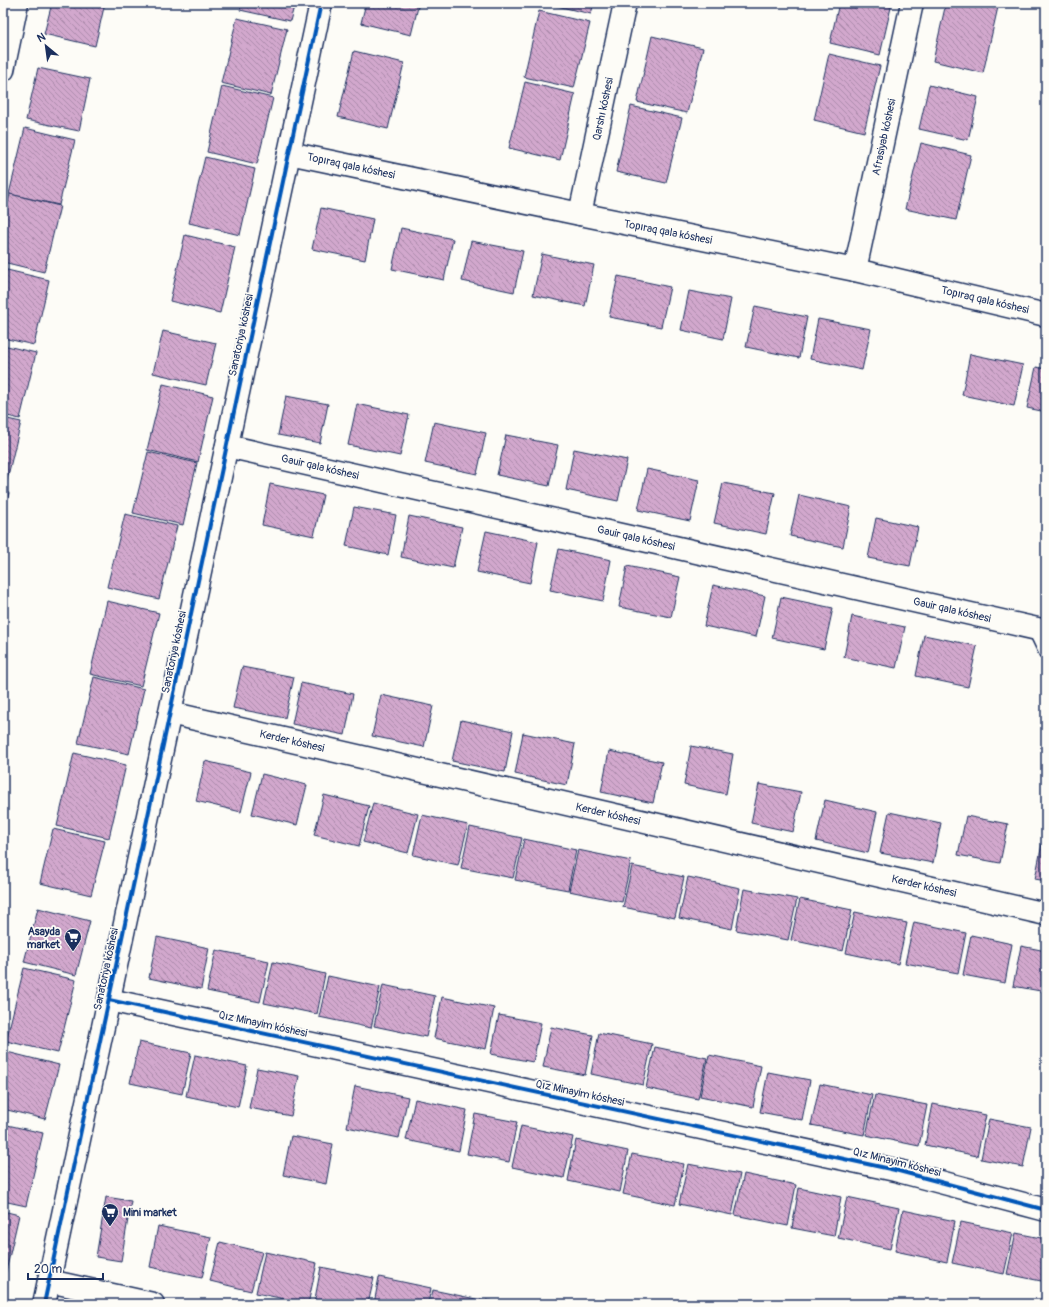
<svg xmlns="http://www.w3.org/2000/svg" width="1049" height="1307" font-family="Pangolin,sans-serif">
<defs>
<pattern id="building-back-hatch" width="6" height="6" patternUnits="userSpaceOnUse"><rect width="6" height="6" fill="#d2a8cd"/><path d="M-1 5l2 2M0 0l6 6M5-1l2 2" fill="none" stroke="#aa89aa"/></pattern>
</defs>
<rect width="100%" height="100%" fill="#fdfcf7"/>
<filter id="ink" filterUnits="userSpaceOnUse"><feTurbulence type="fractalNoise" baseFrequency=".025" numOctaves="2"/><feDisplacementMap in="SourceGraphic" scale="8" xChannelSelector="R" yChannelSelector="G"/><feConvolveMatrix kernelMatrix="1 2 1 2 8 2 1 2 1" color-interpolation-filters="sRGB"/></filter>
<g filter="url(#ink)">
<g fill="url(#building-back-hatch)" stroke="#1b2f5e">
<polygon points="52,3 105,3 95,46 44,34"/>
<polygon points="242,3 295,3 290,21 240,10"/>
<polygon points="366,3 419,3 411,35 361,23"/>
<polygon points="544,3 594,3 591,14"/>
<polygon points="839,3 892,3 880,55 830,43"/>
<polygon points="946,3 981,3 998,7 983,73 933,61"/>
<polygon points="539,11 590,23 574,88 524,77"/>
<polygon points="237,18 287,29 271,95 221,83"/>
<polygon points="652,36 703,48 687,113 637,102"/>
<polygon points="354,51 404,63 388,129 338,117"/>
<polygon points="829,54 880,66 864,132 814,120"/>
<polygon points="38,68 90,79 79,131 26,120"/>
<polygon points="525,82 575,94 560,160 509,148"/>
<polygon points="929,85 978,97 968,140 919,129"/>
<polygon points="222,86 273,98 257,164 207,152"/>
<polygon points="631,106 682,118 666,183 616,172"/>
<polygon points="25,128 75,140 59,205 9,194"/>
<polygon points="921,143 971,155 956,220 905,209"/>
<polygon points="205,157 255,169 240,235 189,223"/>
<polygon points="10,194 60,206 44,272 3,262 3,222"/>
<polygon points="321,208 373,219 365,260 312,249"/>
<polygon points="401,228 453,239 444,280 392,269"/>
<polygon points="185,235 235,247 220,313 170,301"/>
<polygon points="471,241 523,251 514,292 462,281"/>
<polygon points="542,254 594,265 585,306 533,295"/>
<polygon points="3,269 49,280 34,345 3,338"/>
<polygon points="618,276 670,287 661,327 609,317"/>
<polygon points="689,291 731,299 723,339 681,330"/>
<polygon points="755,306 807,317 799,358 746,347"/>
<polygon points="818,319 871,329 862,370 810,359"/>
<polygon points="163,331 216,343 206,385 153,373"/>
<polygon points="3,345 36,353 20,419 3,415"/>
<polygon points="970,354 1023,365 1014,406 962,395"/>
<polygon points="1036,367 1046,369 1046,412 1027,408"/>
<polygon points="163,384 213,396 198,462 147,450"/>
<polygon points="286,396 328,404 320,443 278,435"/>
<polygon points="357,404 409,415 400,456 348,445"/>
<polygon points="3,418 21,422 5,488 3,487"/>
<polygon points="434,422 486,433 477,474 425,463"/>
<polygon points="506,435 558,445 549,486 497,475"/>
<polygon points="574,449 627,460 618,501 566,490"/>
<polygon points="148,452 197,463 183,525 133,513"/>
<polygon points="647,469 699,480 690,521 638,510"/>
<polygon points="723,483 775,493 766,534 714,523"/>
<polygon points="270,484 323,495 314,536 262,525"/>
<polygon points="3,492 9,493 3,518"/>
<polygon points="799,495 851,507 843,547 790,536"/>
<polygon points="354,507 396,515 388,555 346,546"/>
<polygon points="125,514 177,526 159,599 107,587"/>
<polygon points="409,516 462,527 453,568 401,557"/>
<polygon points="876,518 918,527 910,566 868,558"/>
<polygon points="486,531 538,542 530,583 477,572"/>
<polygon points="559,549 611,560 603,601 550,590"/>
<polygon points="627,566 680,577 671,617 619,607"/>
<polygon points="713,585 765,596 756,637 704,626"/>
<polygon points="781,597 833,608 824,649 772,638"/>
<polygon points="107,601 159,613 141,686 90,674"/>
<polygon points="852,616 905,627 896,668 844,657"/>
<polygon points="924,635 977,646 968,687 916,676"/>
<polygon points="242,667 294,677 285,718 233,708"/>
<polygon points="94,677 144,689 129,754 78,743"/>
<polygon points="301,683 353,694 345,735 292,724"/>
<polygon points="381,695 433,706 424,747 372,736"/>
<polygon points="461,720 513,731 505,772 452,761"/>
<polygon points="523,733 575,744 567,785 515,774"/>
<polygon points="691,746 733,754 726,794 684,785"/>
<polygon points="609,751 662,762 653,803 601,792"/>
<polygon points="74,753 126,765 109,838 57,826"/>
<polygon points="205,761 251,772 241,812 196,801"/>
<polygon points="262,774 307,785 297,825 252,814"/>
<polygon points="759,784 801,792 793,832 751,823"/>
<polygon points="324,795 369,806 359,846 314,835"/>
<polygon points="825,800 877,812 868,853 816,841"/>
<polygon points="373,803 418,814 408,853 363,842"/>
<polygon points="889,812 941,823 933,863 880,853"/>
<polygon points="422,815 468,825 458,865 413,855"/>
<polygon points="966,816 1008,824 1000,863 958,855"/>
<polygon points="470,827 522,838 513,878 461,868"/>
<polygon points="53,829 105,841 91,895 40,883"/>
<polygon points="524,839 576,850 568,890 515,880"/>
<polygon points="1043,839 1046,840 1046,881 1035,879"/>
<polygon points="578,850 631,861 622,902 569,891"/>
<polygon points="632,866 684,877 675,918 623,907"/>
<polygon points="688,877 740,888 732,929 679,918"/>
<polygon points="744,889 797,899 788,940 736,930"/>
<polygon points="800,899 852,910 843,951 791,940"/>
<polygon points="38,908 90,921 76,975 24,962"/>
<polygon points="855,912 907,923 898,964 846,953"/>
<polygon points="914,922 966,933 958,973 905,963"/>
<polygon points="971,935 1012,944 1005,983 963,975"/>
<polygon points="157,937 209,948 201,989 149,978"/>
<polygon points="1021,946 1046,951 1046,992 1013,986"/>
<polygon points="216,950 269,961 260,1002 207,991"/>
<polygon points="273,962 325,974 317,1014 264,1003"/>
<polygon points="24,968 76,980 58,1053 6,1041"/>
<polygon points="328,976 380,987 371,1028 319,1017"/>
<polygon points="383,985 435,996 426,1037 374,1026"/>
<polygon points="442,997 494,1008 486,1049 434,1038"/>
<polygon points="499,1015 541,1023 533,1062 491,1054"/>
<polygon points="551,1027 593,1035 585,1075 543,1067"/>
<polygon points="599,1033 652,1044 643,1085 591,1074"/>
<polygon points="139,1042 191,1053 182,1094 130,1083"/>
<polygon points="655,1047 707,1058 698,1099 646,1088"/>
<polygon points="7,1052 59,1065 45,1119 3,1109 3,1069"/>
<polygon points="195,1055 247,1066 238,1107 186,1096"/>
<polygon points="709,1055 761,1066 753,1107 700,1096"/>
<polygon points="257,1068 299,1076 291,1116 249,1108"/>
<polygon points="768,1072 810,1080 802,1120 760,1112"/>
<polygon points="820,1084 872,1095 864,1135 811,1125"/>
<polygon points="355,1086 408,1097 399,1138 347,1127"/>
<polygon points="875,1095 927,1105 919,1146 866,1135"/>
<polygon points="415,1099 467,1110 459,1151 406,1140"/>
<polygon points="933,1104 986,1115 977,1156 925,1145"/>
<polygon points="475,1114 517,1122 509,1162 467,1154"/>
<polygon points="989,1119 1031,1127 1023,1167 981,1159"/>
<polygon points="3,1124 43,1133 26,1206 3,1201"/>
<polygon points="521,1126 573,1137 564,1178 512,1167"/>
<polygon points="291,1136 333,1144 326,1184 283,1175"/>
<polygon points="576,1140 628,1151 620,1192 568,1181"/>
<polygon points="1046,1149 1046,1171 1042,1170"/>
<polygon points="632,1154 684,1164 675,1205 623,1194"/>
<polygon points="688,1164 740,1174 732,1215 679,1204"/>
<polygon points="744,1174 796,1185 788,1226 735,1215"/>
<polygon points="799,1188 841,1197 834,1236 792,1228"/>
<polygon points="106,1197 131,1201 121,1261 96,1257"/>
<polygon points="847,1197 899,1208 890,1249 838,1238"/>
<polygon points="903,1210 955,1221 947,1262 895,1251"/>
<polygon points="3,1211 19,1215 3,1284"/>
<polygon points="961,1222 1013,1233 1004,1274 952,1263"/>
<polygon points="158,1226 211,1237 202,1278 150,1267"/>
<polygon points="1016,1233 1046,1239 1046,1282 1007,1274"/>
<polygon points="220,1242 262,1252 251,1291 210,1281"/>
<polygon points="265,1252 317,1263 308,1304 256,1293"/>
<polygon points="321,1267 374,1278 368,1304 314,1304"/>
<polygon points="379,1277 431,1288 428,1304 374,1304"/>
<polygon points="433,1290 485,1301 485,1304 430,1304"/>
<polygon points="486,1300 506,1304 486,1304"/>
</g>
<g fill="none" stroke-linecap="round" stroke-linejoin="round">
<defs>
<polyline id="service" points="1034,628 1046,653"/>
<g id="minor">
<polyline points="3,70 17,3"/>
<polyline points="289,153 580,214 855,270 1046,315"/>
<polyline points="580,214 625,3"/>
<polyline points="855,270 912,3"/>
<polyline points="227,446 1046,631"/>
<polyline points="170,713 1046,914"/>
<polyline points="109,1000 895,1170 1046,1210"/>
<polyline points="49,1281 153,1304"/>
<polyline points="44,1304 321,3"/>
</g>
</defs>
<use href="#service" stroke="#1b2f5e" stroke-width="16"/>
<use href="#minor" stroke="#1b2f5e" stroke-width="25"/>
<use href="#service" stroke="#fdfcf7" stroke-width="13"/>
<use href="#minor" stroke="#fdfcf7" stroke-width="22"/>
<defs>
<g id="cycleway">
<polyline points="109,1000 895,1170 1046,1210"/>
<polyline points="44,1304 321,3"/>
</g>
</defs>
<use href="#cycleway" stroke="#fdfcf7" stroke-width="6"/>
<use href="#cycleway" stroke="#0057b8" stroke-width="4"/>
</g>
</g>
<defs>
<symbol id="supermarket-pin" viewBox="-11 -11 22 30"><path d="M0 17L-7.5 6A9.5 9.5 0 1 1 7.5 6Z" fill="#1b2f5e" stroke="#fdfcf7"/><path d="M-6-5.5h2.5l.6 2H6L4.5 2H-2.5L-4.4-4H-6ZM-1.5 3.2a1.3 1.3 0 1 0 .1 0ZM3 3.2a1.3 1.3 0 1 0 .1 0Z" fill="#fff"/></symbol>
</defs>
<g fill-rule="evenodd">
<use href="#supermarket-pin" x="63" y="927" width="20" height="27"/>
<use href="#supermarket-pin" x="100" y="1202" width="20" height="27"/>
</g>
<g text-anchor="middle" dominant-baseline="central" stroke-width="3.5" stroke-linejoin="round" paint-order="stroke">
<g font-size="11" fill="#1b2f5e" stroke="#fdfcf7">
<text transform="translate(603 109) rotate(-78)">Qarshı kóshesi</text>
<text transform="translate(884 137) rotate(-78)">Afrasiyab kóshesi</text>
<text transform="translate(351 166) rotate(12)">Topıraq qala kóshesi</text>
<text transform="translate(668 232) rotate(11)">Topıraq qala kóshesi</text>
<text transform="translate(985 300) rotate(13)">Topıraq qala kóshesi</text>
<text transform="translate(241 335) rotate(-78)">Sanatoriya kóshesi</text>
<text transform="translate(320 467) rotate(13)">Gauir qala kóshesi</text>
<text transform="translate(636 538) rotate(13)">Gauir qala kóshesi</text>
<text transform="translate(952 610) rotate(13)">Gauir qala kóshesi</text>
<text transform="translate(174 652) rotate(-78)">Sanatoriya kóshesi</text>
<text transform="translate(292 741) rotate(13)">Kerder kóshesi</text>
<text transform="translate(608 814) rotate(13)">Kerder kóshesi</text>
<text transform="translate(924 886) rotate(13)">Kerder kóshesi</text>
<text transform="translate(106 969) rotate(-78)">Sanatoriya kóshesi</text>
<text transform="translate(263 1024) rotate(12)">Qız Minayim kóshesi</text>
<text transform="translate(580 1093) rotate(12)">Qız Minayim kóshesi</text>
<text transform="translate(897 1162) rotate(14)">Qız Minayim kóshesi</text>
</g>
<g font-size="11" font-weight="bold" fill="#1b2f5e" stroke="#fdfcf7" text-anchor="end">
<text x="60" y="931">Asayda<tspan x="60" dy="13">market</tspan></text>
<text x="123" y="1212" text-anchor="start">Mini market</text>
</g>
</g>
<rect width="1049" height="1307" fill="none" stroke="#fdfcf7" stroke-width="16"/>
<rect x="8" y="8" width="1033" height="1291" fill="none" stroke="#1b2f5e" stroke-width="1.5" filter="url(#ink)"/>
<g transform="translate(46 46) rotate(331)" stroke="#fdfcf7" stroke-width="3" paint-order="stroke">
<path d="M0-3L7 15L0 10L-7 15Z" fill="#1b2f5e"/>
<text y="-6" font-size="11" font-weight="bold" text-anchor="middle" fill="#1b2f5e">N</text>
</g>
<path d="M28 1273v6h75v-6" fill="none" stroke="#1b2f5e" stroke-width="2"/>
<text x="34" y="1273" font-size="12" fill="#1b2f5e" stroke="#fdfcf7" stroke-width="3" paint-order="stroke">20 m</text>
</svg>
